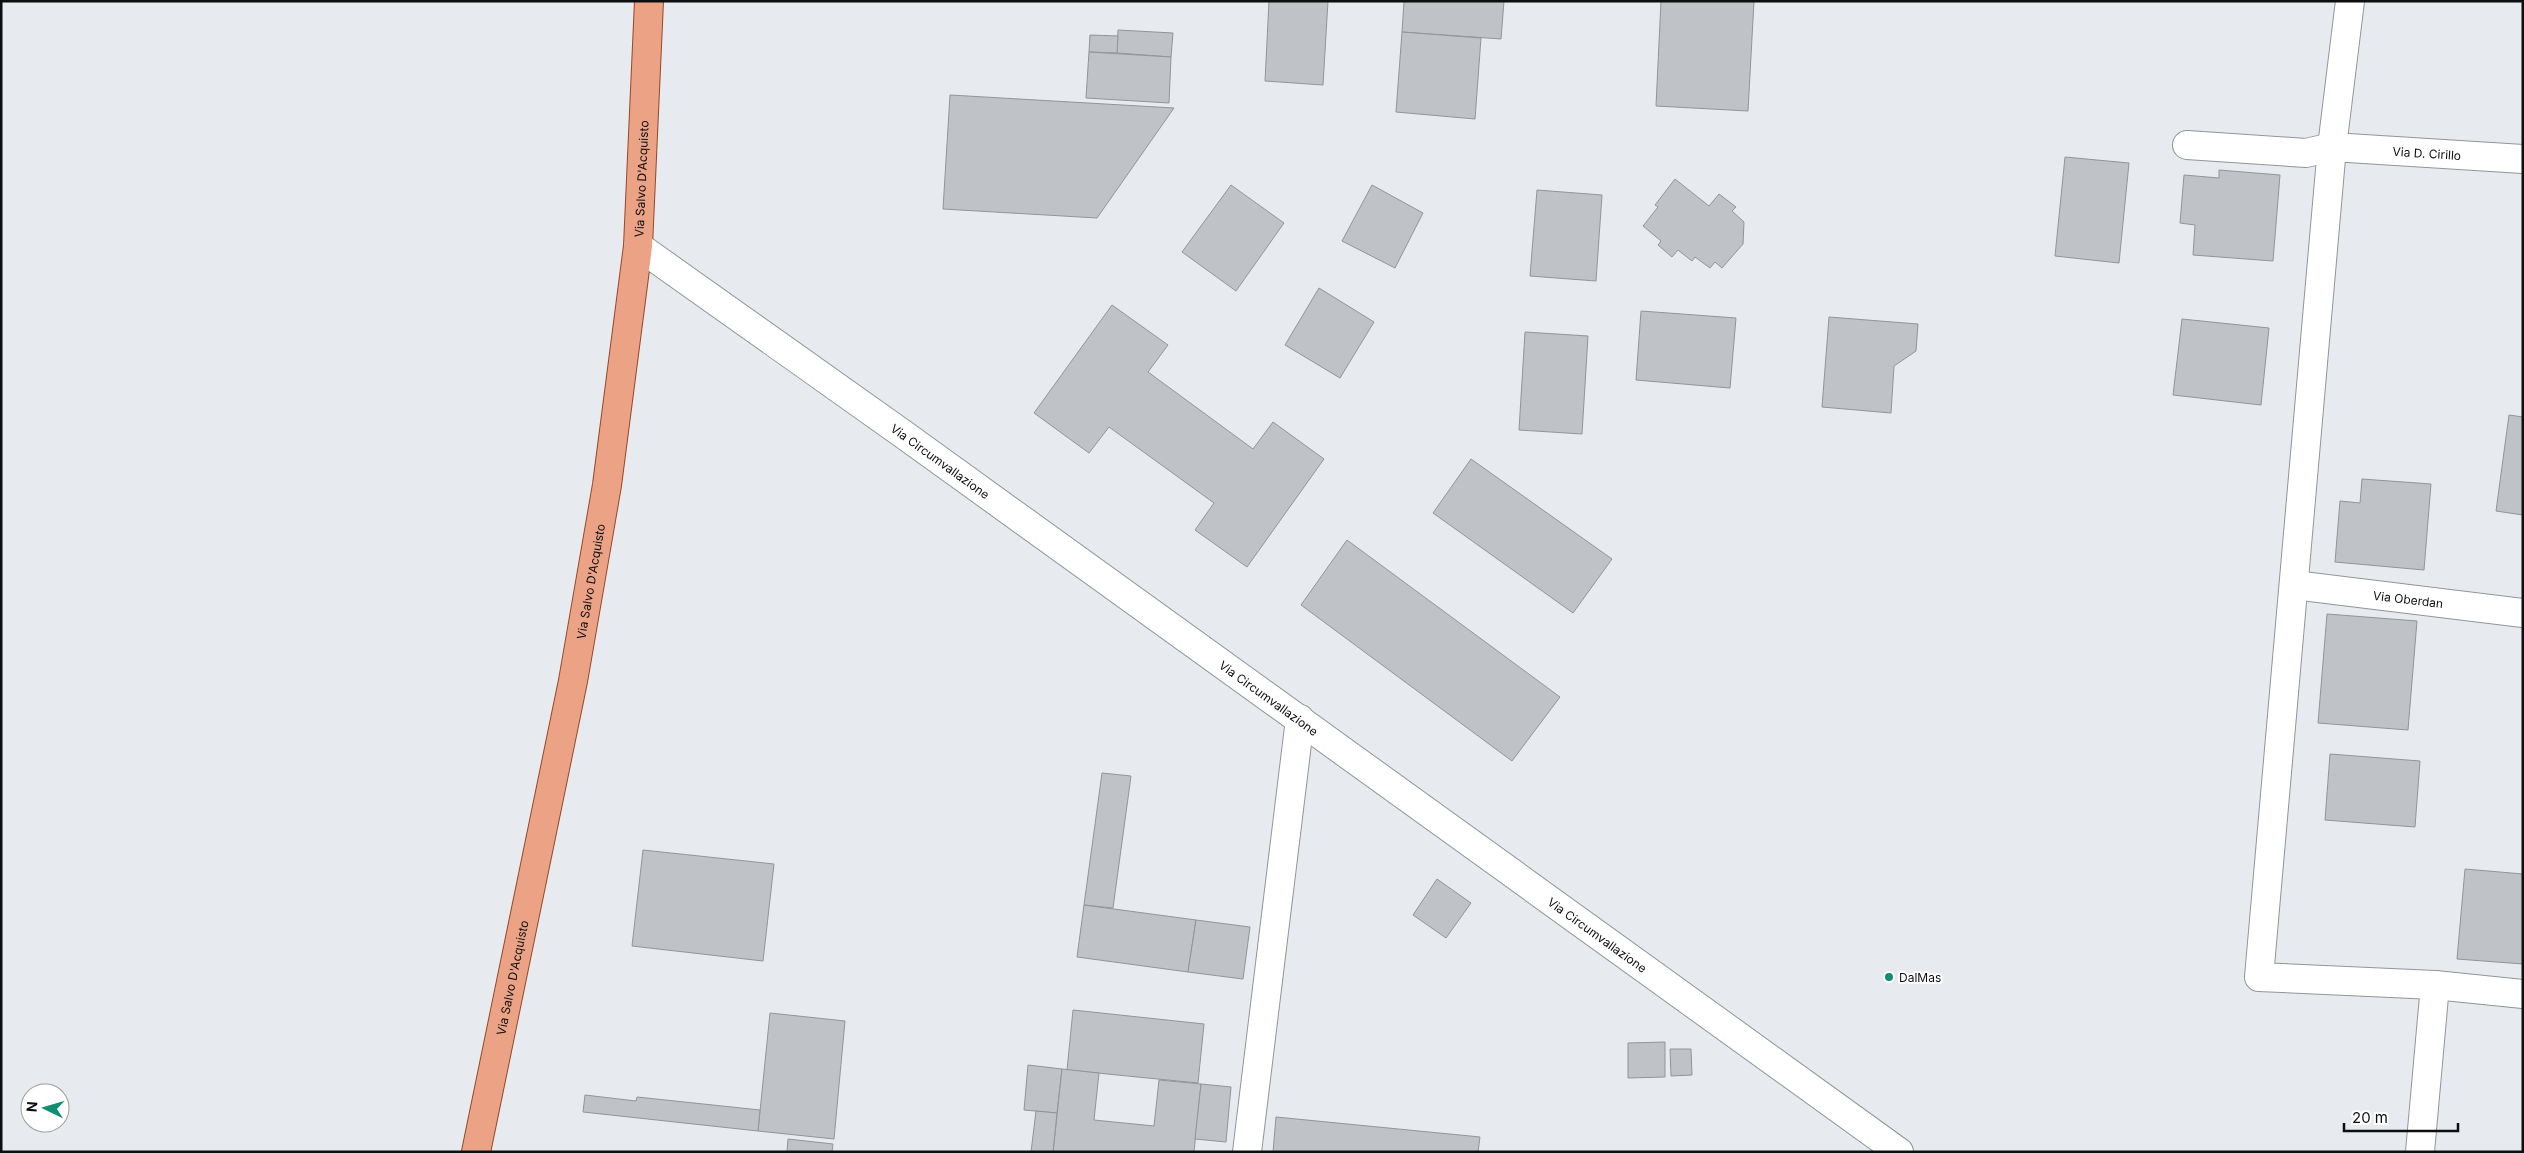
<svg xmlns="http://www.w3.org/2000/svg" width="2524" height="1153" font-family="Inter,sans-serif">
<rect width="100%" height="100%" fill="#e7ebef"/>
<g fill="#bfc3c7" stroke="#919599">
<polygon points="1269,1 1328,1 1323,85 1265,81"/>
<polygon points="1404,1 1504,1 1501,39 1402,32"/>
<polygon points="1661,1 1754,1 1748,111 1656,106"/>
<polygon points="1118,30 1173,33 1171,57 1117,53"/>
<polygon points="1402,32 1481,38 1475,119 1396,112"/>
<polygon points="1090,35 1118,36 1117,53 1089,52"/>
<polygon points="1089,52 1171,57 1169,103 1086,98"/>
<polygon points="950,95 1174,108 1097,218 943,209"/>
<polygon points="2065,157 2129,163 2119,263 2055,256"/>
<polygon points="2219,170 2280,175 2273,261 2193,255 2195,225 2180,223 2184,175 2219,178"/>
<polygon points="1675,179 1709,206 1719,194 1736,207 1732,211 1744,222 1743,244 1722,268 1715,262 1710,268 1695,257 1692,261 1678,250 1672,257 1658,245 1661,241 1643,226 1658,207 1655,205"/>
<polygon points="1231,185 1284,223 1236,291 1182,252"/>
<polygon points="1372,185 1423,213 1395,268 1342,241"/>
<polygon points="1537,190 1602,195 1596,281 1530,276"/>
<polygon points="1319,288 1374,322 1340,378 1285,345"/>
<polygon points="1112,305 1168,345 1148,372 1253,449 1273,422 1324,459 1247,567 1195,530 1214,503 1109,427 1089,453 1034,413"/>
<polygon points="1641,311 1736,318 1730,388 1636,380"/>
<polygon points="1829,317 1918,324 1916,351 1894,366 1891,413 1822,407"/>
<polygon points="2182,319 2269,328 2261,405 2173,395"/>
<polygon points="1525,332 1588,336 1582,434 1519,430"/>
<polygon points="2509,415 2523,417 2523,515 2496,511"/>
<polygon points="1471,459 1612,559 1573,613 1433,513"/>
<polygon points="2362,479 2431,484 2424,570 2335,562 2340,501 2360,503"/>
<polygon points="1347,540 1560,697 1512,761 1301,605"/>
<polygon points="2327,614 2417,621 2408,730 2318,723"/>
<polygon points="2330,754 2420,761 2415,827 2325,820"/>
<polygon points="1102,773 1131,776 1113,908 1084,905"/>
<polygon points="643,850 774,864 763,961 632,946"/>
<polygon points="2465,869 2523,874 2523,964 2457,959"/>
<polygon points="1437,879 1471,903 1446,938 1413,915"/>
<polygon points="1084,905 1196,920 1188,972 1077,957"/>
<polygon points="1196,920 1250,927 1243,979 1188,972"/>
<polygon points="1073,1010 1204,1024 1198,1083 1067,1070"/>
<polygon points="770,1013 845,1021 834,1139 758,1131"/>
<polygon points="1665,1042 1665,1077 1628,1078 1628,1043"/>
<polygon points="1670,1049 1691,1049 1692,1075 1671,1076"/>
<polygon points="1028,1065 1062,1069 1057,1113 1024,1110"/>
<polygon points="1062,1069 1099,1073 1094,1120 1154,1126 1159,1080 1201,1084 1194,1152 1053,1152"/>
<polygon points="1201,1084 1231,1087 1226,1142 1195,1139"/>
<polygon points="585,1095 636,1101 637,1097 760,1110 758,1131 583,1112"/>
<polygon points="1036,1111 1057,1113 1053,1152 1031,1152"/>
<polygon points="1276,1117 1480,1137 1478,1152 1273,1152"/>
<polygon points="788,1139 833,1144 832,1152 787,1152"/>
</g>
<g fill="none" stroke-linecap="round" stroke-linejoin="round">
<defs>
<g id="minor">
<polyline points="2350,1 2332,147 2259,977 2435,985 2523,994"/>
<path id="s1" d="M2187,145L2306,153L2332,147L2523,159"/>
<path id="s2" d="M638,246L903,434L1899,1152"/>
<path id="s3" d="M2294,585L2523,613"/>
<polyline points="1247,1152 1300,719"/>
<polyline points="2420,1152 2435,985"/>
</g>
<g id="major">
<path id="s4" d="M476,1152L573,681L607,485L638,246L649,1"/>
</g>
</defs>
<use href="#minor" stroke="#919599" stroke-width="30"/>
<use href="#major" stroke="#964727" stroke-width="30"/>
<use href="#minor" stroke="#fff" stroke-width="28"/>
<use href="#major" stroke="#eca385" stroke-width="28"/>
</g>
<circle fill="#118d72" stroke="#fff" stroke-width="2" cx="1889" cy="977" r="5"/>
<g text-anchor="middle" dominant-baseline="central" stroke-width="4" stroke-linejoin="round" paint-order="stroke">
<g font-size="12" fill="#0d0e10" stroke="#fff">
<text stroke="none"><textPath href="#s1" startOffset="241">Via D. Cirillo</textPath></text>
<text stroke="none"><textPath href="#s4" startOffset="988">Via Salvo D'Acquisto</textPath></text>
<text stroke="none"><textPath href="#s2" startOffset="371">Via Circumvallazione</textPath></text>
<text stroke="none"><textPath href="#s4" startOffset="582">Via Salvo D'Acquisto</textPath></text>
<text stroke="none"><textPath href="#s3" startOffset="115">Via Oberdan</textPath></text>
<text stroke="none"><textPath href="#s2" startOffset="776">Via Circumvallazione</textPath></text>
<text stroke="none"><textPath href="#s2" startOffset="1181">Via Circumvallazione</textPath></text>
<text stroke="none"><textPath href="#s4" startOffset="178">Via Salvo D'Acquisto</textPath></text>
</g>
<g font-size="12" fill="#0d0e10" stroke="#fff" text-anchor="start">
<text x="1899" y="977">DalMas</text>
</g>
</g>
<rect width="2524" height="1153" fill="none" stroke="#0d0e10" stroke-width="5"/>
<g transform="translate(45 1108) rotate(275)"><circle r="24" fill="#ffffff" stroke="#9e9f9f"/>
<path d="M0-4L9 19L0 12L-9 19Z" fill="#118d72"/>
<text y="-8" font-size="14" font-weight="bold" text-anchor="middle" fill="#0d0e10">N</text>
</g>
<path d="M2344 1123v8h114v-8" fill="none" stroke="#0d0e10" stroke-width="2.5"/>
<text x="2352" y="1123" font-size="15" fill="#0d0e10" stroke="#ffffff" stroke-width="4" paint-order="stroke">20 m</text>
</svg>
